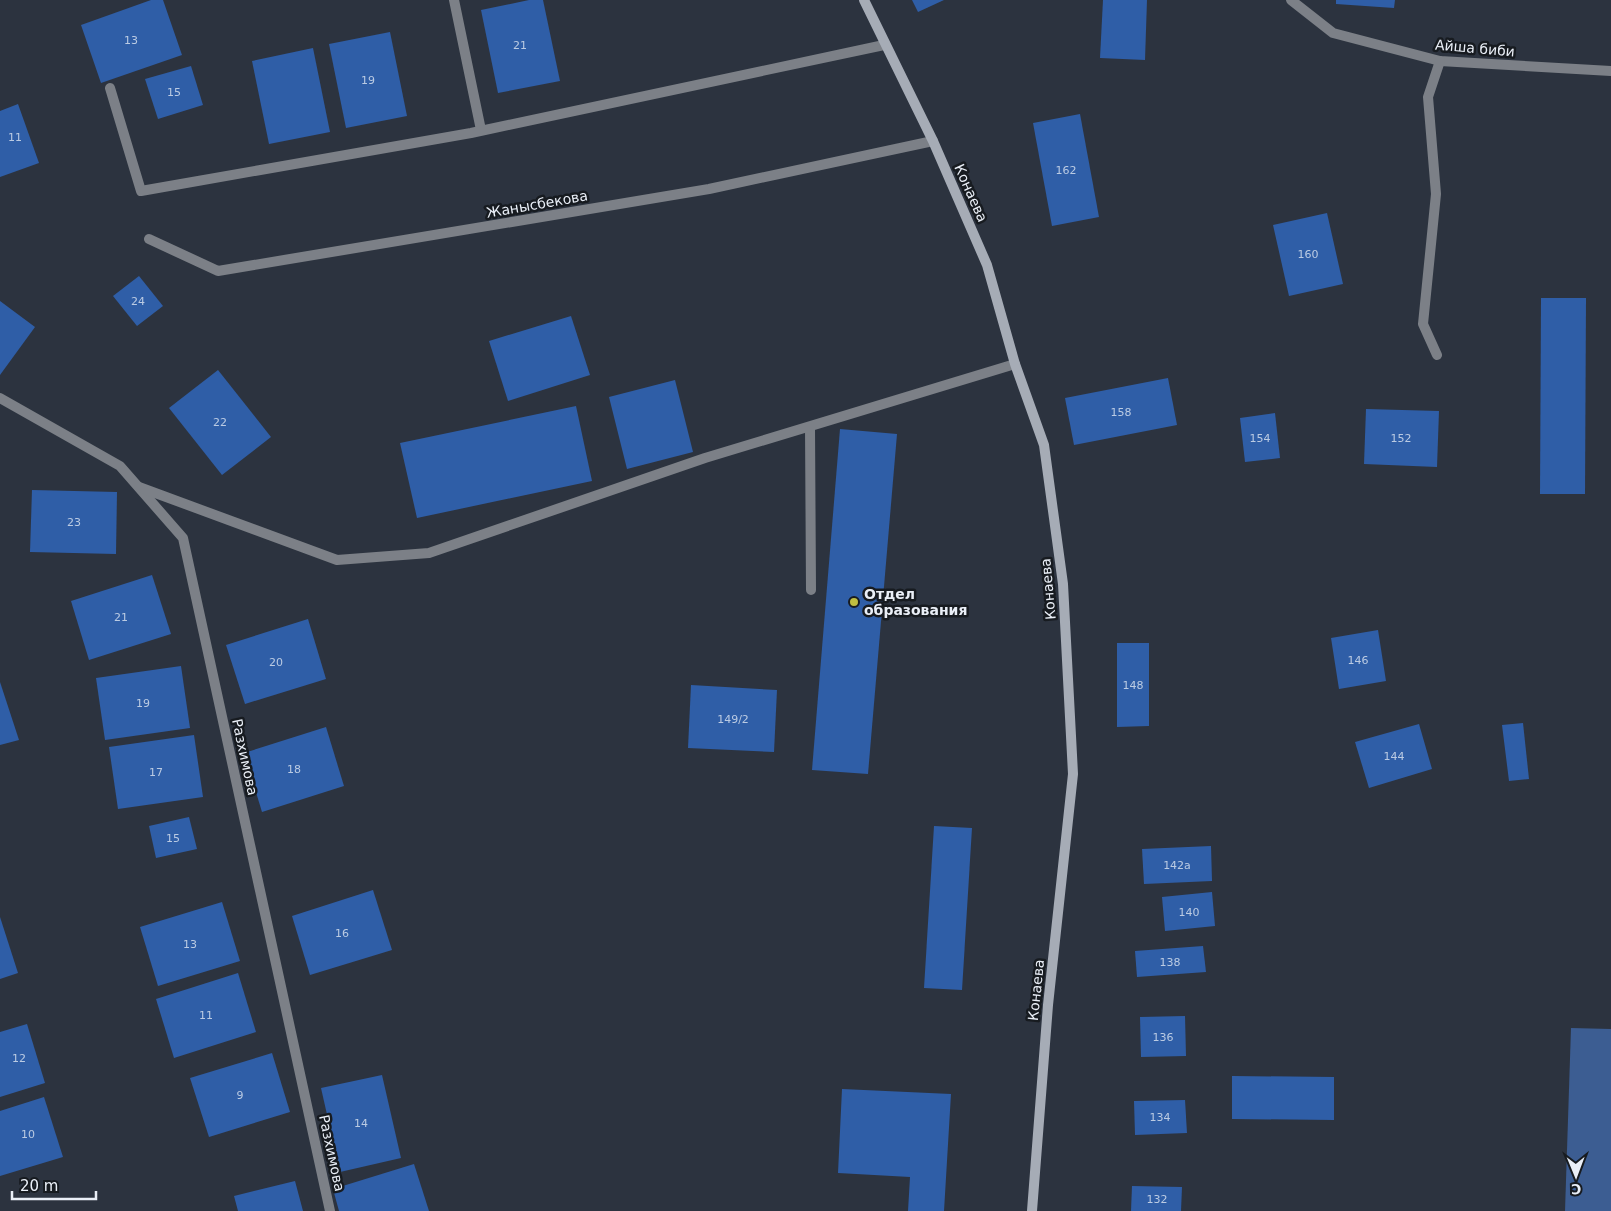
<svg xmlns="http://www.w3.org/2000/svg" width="1611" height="1211" font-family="'DejaVu Sans',sans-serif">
<rect width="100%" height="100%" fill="#2c333f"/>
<polygon fill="#3c5d92" points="1571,1028 1611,1029 1611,1211 1565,1211"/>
<g fill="#2f5ea7">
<polygon points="151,0 163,0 182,55 101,83 81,25"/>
<polygon points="529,0 543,0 560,81 498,93 481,10"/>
<polygon points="912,0 944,0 918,12"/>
<polygon points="1103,0 1147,0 1145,60 1100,58"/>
<polygon points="1336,0 1395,0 1394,8 1336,4"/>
<polygon points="390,32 407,116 346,128 329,44"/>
<polygon points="313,48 330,132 269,144 252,61"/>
<polygon points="191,66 203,105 158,119 145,79"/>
<polygon points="18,104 39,163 0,177 0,111"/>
<polygon points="1080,114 1099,217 1052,226 1033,123"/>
<polygon points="1327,213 1343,284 1289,296 1273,225"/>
<polygon points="139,276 163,306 137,326 113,296"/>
<polygon points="1541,298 1586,298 1585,494 1540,494"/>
<polygon points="0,301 35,327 0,375"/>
<polygon points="571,316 590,375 508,401 489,341"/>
<polygon points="218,370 271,437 222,475 169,408"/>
<polygon points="1168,378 1177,425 1074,445 1065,398"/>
<polygon points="675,380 693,452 627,469 609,397"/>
<polygon points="576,406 592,481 417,518 400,443"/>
<polygon points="1366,409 1439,411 1437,467 1364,464"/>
<polygon points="1275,413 1280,458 1245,462 1240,418"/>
<polygon points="840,429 897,434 868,774 812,770"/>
<polygon points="32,490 117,492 116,554 30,552"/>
<polygon points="152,575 171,634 89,660 71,601"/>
<polygon points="308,619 326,679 245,704 226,645"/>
<polygon points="1378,630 1386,681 1339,689 1331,638"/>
<polygon points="1117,643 1149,643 1149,726 1117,727"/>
<polygon points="181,666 190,728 105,740 96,678"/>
<polygon points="0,682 19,740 0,745"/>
<polygon points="691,685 777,690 774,752 688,748"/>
<polygon points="1523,723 1529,779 1509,781 1502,725"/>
<polygon points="1419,724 1432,769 1369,788 1355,742"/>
<polygon points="326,727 344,786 262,812 244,753"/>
<polygon points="194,735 203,797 118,809 109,747"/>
<polygon points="189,817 197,849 156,858 149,826"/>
<polygon points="934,826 972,828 962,990 924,988"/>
<polygon points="1211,846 1212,881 1144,884 1142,849"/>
<polygon points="373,890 392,950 310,975 292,916"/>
<polygon points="1212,892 1215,926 1165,931 1162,897"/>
<polygon points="222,902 240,961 158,986 140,927"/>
<polygon points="0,917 18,973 0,979"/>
<polygon points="1203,946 1206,972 1137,977 1135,951"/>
<polygon points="238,973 256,1032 174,1058 156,999"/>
<polygon points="1185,1016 1186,1056 1141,1057 1140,1017"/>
<polygon points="27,1024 45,1083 0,1097 0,1032"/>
<polygon points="272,1053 290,1112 209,1137 190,1078"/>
<polygon points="382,1075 401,1158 340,1172 321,1088"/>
<polygon points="1232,1076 1334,1077 1334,1120 1232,1119"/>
<polygon points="842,1089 951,1094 944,1211 908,1211 910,1177 838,1173"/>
<polygon points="44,1097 63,1157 0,1176 0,1111"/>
<polygon points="1185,1100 1187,1133 1135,1135 1134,1101"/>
<polygon points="414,1164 429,1211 339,1211 333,1189"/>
<polygon points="295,1181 303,1211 238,1211 234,1196"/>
<polygon points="1132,1186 1182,1187 1181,1211 1131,1211"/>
</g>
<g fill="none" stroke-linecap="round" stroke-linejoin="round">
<g stroke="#7c8087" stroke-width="10">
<polyline points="454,0 481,130"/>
<polyline points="1291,0 1333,33 1440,61 1611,71"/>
<polyline points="110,88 141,191 471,133 884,45"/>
<polyline points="149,239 218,271 709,189 933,141"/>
<polyline points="1437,355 1423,324 1436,194 1428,97 1440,61"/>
<polyline points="0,398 120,466 183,538 330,1211"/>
<polyline points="810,427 811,590"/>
<polyline points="139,487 337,560 429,553 705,458 1015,364"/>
</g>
<polyline stroke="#a6acb6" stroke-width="10" points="864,0 933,141 987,265 1015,364 1044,445 1063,584 1073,774 1048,1005 1032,1211"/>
</g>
<circle fill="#bfbe41" stroke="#171b20" stroke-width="2" cx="854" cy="602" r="5"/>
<g text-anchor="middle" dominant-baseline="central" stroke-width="5" stroke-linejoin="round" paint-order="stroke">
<g font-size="11" fill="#bbcbe3">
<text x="131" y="40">13</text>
<text x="520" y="45">21</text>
<text x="368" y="80">19</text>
<text x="174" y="92">15</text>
<text x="15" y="137">11</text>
<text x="1066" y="170">162</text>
<text x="1308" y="254">160</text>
<text x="138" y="301">24</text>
<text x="1121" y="412">158</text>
<text x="220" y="422">22</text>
<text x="1260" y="438">154</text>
<text x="1401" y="438">152</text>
<text x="74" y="522">23</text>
<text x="121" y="617">21</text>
<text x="1358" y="660">146</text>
<text x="276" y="662">20</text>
<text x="1133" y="685">148</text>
<text x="143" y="703">19</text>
<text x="733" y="719">149/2</text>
<text x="1394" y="756">144</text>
<text x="294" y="769">18</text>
<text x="156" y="772">17</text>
<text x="173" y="838">15</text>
<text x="1177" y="865">142а</text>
<text x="1189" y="912">140</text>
<text x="342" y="933">16</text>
<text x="190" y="944">13</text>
<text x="1170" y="962">138</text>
<text x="206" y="1015">11</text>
<text x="1163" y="1037">136</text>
<text x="19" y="1058">12</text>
<text x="240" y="1095">9</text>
<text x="1160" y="1117">134</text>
<text x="361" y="1123">14</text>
<text x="28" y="1134">10</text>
<text x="1157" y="1199">132</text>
</g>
<g font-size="14" fill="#eaeff7" stroke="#171b20">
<text transform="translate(1475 48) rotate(5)">Айша биби</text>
<text transform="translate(971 193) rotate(66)">Конаева</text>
<text transform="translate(537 204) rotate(-10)">Жанысбекова</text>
<text transform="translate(1048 589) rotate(-95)">Конаева</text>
<text transform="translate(245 757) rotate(78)">Разхимова</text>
<text transform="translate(1036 990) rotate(-84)">Конаева</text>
<text transform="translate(332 1153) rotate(78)">Разхимова</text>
</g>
<g font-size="14" font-weight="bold" fill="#eaeff7" stroke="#171b20" text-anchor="start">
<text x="864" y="594">Отдел<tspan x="864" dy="16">образования</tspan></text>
</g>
</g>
<g transform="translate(1576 1176) rotate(179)" stroke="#171b20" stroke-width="4" paint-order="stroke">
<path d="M0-4L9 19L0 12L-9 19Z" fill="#eaeff7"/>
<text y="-8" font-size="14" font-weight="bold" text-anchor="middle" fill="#eaeff7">С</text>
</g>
<path d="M12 1191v8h84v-8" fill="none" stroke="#eaeff7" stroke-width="2.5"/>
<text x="20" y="1191" font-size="15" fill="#eaeff7" stroke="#171b20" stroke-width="4" paint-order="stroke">20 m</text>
</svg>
